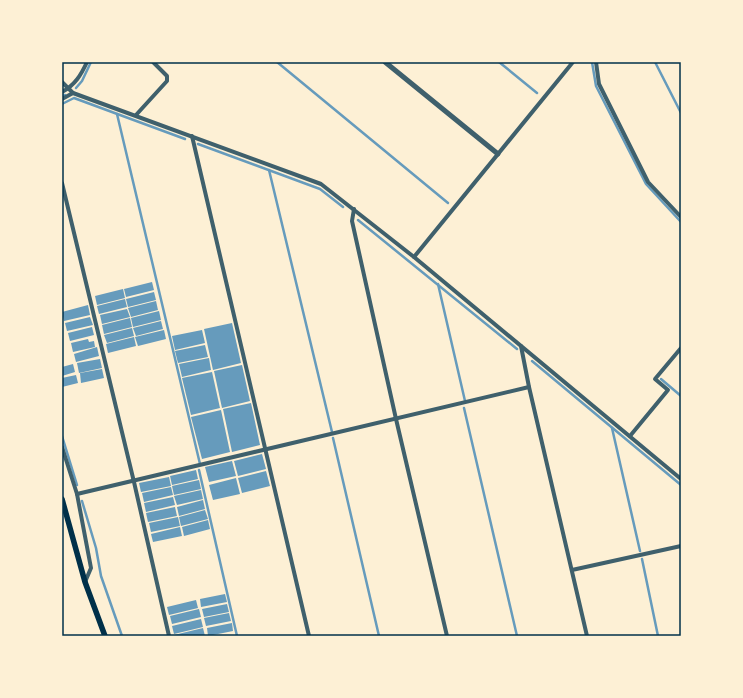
<svg xmlns="http://www.w3.org/2000/svg" width="743" height="698" font-family="Signika,sans-serif">
<rect width="100%" height="100%" fill="#fdf0d5"/>
<g fill="#669bbc">
<polygon points="152,282 154,290 126,297 124,289"/>
<polygon points="123,289 125,298 97,305 95,296"/>
<polygon points="154,292 156,300 128,307 126,299"/>
<polygon points="125,299 127,307 99,314 97,306"/>
<polygon points="156,301 158,310 131,317 128,308"/>
<polygon points="88,305 90,315 64,321 62,312"/>
<polygon points="127,309 130,317 102,324 100,315"/>
<polygon points="159,311 161,320 133,327 131,318"/>
<polygon points="90,317 93,325 67,331 65,323"/>
<polygon points="130,318 132,327 104,334 102,325"/>
<polygon points="161,321 163,329 136,336 133,328"/>
<polygon points="232,323 241,363 213,370 204,329"/>
<polygon points="92,327 94,335 70,341 68,333"/>
<polygon points="132,328 134,336 107,343 104,335"/>
<polygon points="164,330 166,339 138,346 135,337"/>
<polygon points="202,330 205,343 175,350 172,336"/>
<polygon points="134,337 136,346 108,353 106,344"/>
<polygon points="88,339 89,342 94,341 95,347 73,352 71,343"/>
<polygon points="205,345 208,357 178,363 175,351"/>
<polygon points="97,347 99,356 76,362 74,354"/>
<polygon points="209,358 211,370 182,377 179,364"/>
<polygon points="100,359 102,368 79,373 77,363"/>
<polygon points="73,364 75,372 62,376 62,367"/>
<polygon points="242,365 250,401 222,408 214,371"/>
<polygon points="102,369 104,378 81,383 80,373"/>
<polygon points="212,372 220,408 191,415 182,378"/>
<polygon points="76,375 78,383 62,387 62,378"/>
<polygon points="251,403 260,445 232,452 223,409"/>
<polygon points="221,410 230,452 202,459 191,417"/>
<polygon points="262,454 266,469 238,476 234,461"/>
<polygon points="232,461 236,476 209,482 205,467"/>
<polygon points="196,470 198,479 172,485 170,476"/>
<polygon points="266,471 270,486 242,493 238,478"/>
<polygon points="169,477 171,486 141,492 139,483"/>
<polygon points="236,478 240,494 213,500 209,485"/>
<polygon points="199,480 201,489 174,495 172,486"/>
<polygon points="171,487 173,495 144,502 142,493"/>
<polygon points="201,490 203,499 177,505 174,496"/>
<polygon points="173,497 175,505 146,512 144,503"/>
<polygon points="203,500 205,509 179,516 177,507"/>
<polygon points="175,507 177,516 148,522 146,513"/>
<polygon points="205,510 208,519 181,526 179,517"/>
<polygon points="178,517 180,526 151,532 149,523"/>
<polygon points="208,520 210,529 184,536 182,527"/>
<polygon points="180,527 182,536 153,542 151,534"/>
<polygon points="225,594 227,602 201,607 200,599"/>
<polygon points="196,600 198,608 169,615 167,607"/>
<polygon points="227,604 229,612 204,617 202,609"/>
<polygon points="199,609 201,617 172,624 170,616"/>
<polygon points="229,613 231,621 206,626 204,618"/>
<polygon points="201,619 203,627 174,634 172,626"/>
<polygon points="232,623 233,631 208,636 207,628"/>
<polygon points="203,628 205,636 174,636 174,635"/>
</g>
<g fill="none" stroke-linecap="round" stroke-linejoin="round">
<g stroke="#669bbc" stroke-width="2.5">
<polyline points="277,62 448,203"/>
<polyline points="499,62 537,93"/>
<polyline points="592,62 596,86 646,184 681,222"/>
<polyline points="655,62 681,113"/>
<polyline points="76,88 82,81 91,62"/>
<polyline points="62,96 65,95"/>
<polyline points="62,104 74,98 185,139"/>
<polyline points="117,114 200,464"/>
<polyline points="198,144 320,189 343,207"/>
<polyline points="269,170 332,432"/>
<polyline points="358,220 517,349"/>
<polyline points="438,284 465,401"/>
<polyline points="532,361 681,485"/>
<polyline points="661,379 681,396"/>
<polyline points="464,408 517,636"/>
<polyline points="612,428 640,551"/>
<polyline points="62,436 77,485"/>
<polyline points="333,438 379,636"/>
<polyline points="199,470 237,636"/>
<polyline points="82,501 96,548 101,576 122,636"/>
<polyline points="642,559 658,636"/>
</g>
<g stroke="#3f606c" stroke-width="4">
<polyline points="596,62 599,84 648,182 681,217"/>
<polyline points="62,82 73,93 321,184 414,257 681,479"/>
<path d="M62,92C75,85 81,75 87,62"/>
<polyline points="62,99 73,93"/>
<polyline points="136,115 167,81 167,76 153,62"/>
<polyline points="192,136 309,636"/>
<polyline points="62,183 134,482 169,636"/>
<polyline points="354,209 352,221 396,419 447,636"/>
<polyline points="414,257 573,62"/>
<polyline points="521,346 529,387 587,636"/>
<polyline points="630,436 668,390 655,379 681,348"/>
<polyline points="62,447 77,494 91,568 85,582"/>
<polyline points="77,494 529,387"/>
<polyline points="572,570 681,546"/>
</g>
<polyline stroke="#3f606c" stroke-width="5" points="385,62 498,154"/>
<polyline stroke="#003049" stroke-width="5.5" points="62,499 85,582 105,636"/>
</g>
<rect width="743" height="698" fill="none" stroke="#fdf0d5" stroke-width="126"/>
<rect x="63" y="63" width="617" height="572" fill="none" stroke="#003049" stroke-width="1.5"/>
</svg>
